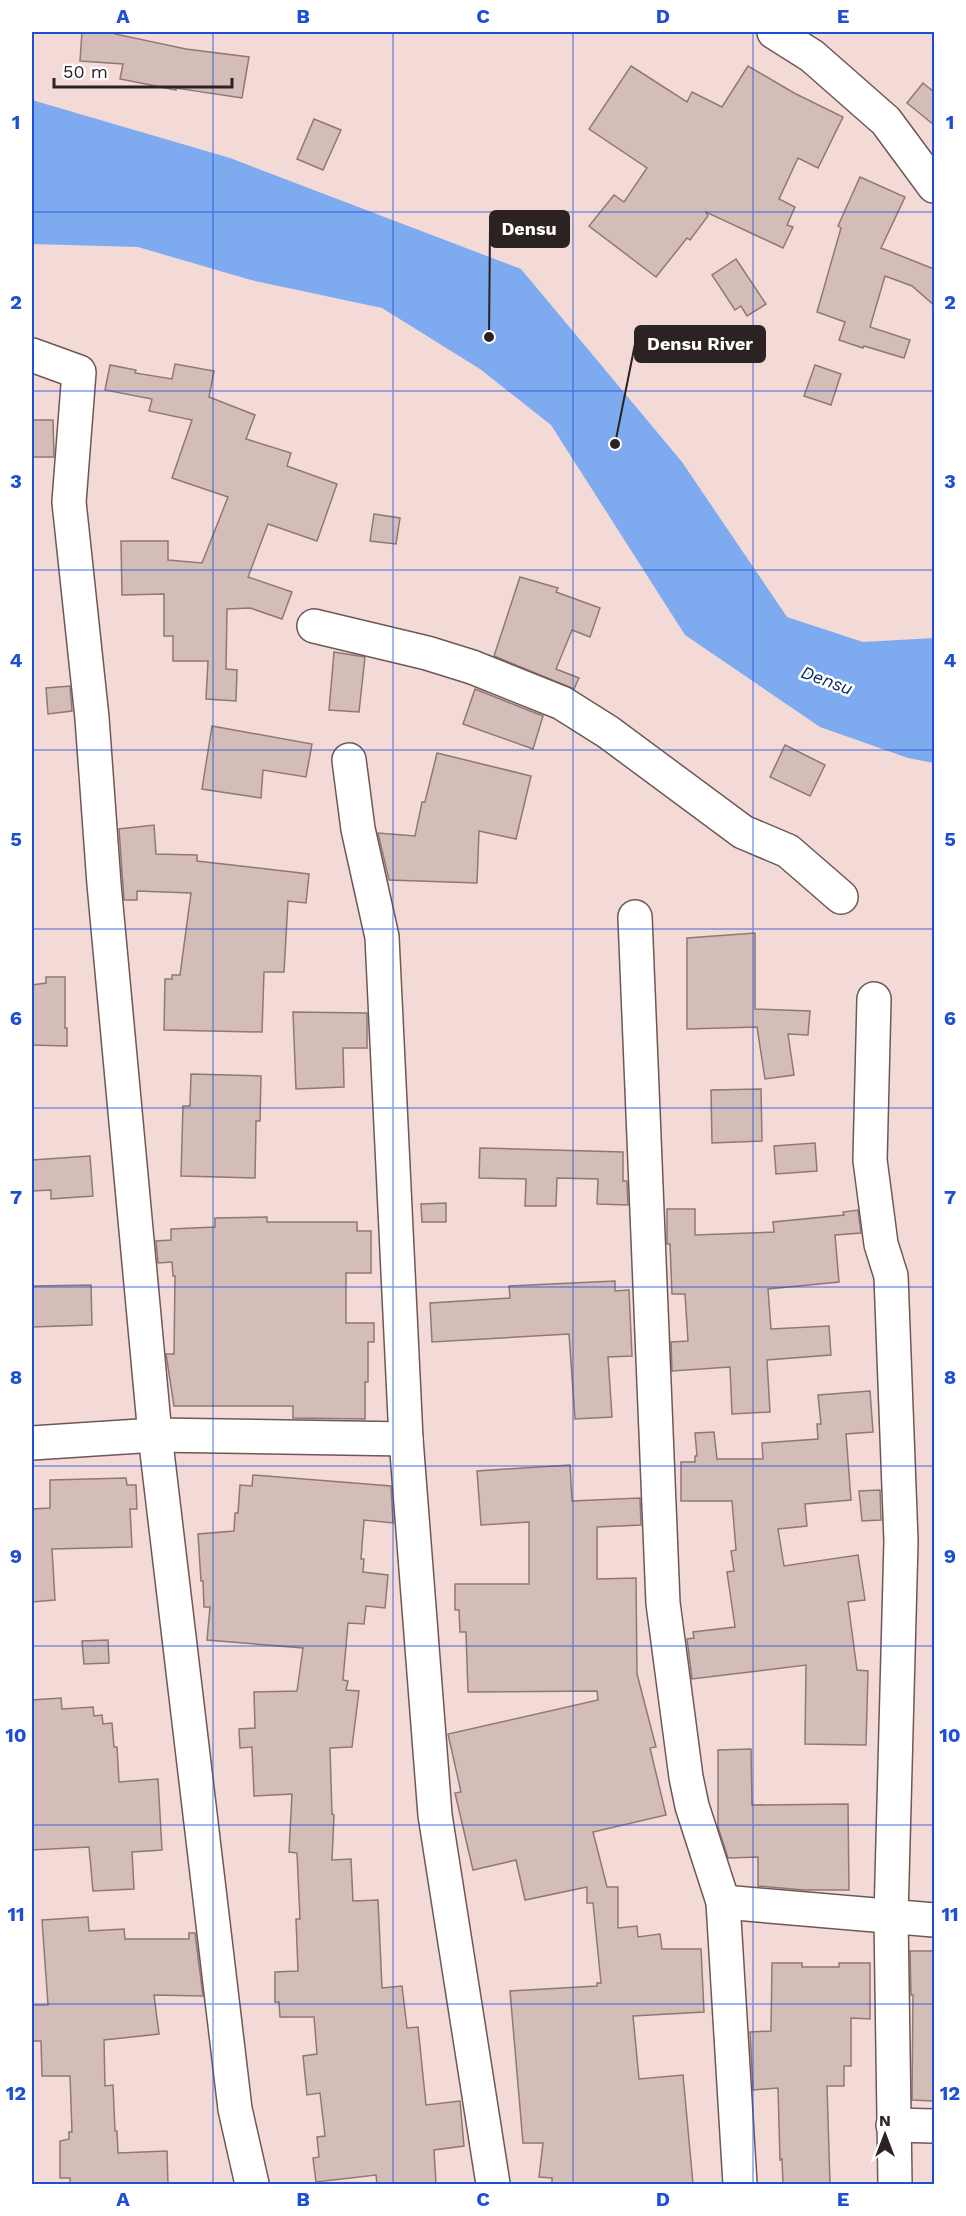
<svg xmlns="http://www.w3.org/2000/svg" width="966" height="2216" font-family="'Work Sans',sans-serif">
<rect width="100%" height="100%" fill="#f3dad6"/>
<polygon fill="#7eaaef" points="32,100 230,158 521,269 682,462 787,617 863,642 934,638 934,763 908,758 820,727 685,635 551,425 480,369 382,308 251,280 138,247 32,244"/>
<g fill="#d4bcb8" stroke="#8f7875" stroke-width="1.5">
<polygon points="82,32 115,32 115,34 186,49 249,57 242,98 176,88 176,90 120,79 123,64 80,61"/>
<polygon points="631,66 687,102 692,92 722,107 748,66 794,93 843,117 818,168 798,158 779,199 795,207 787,225 793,227 783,248 706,212 708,216 690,240 687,238 656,277 589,226 614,195 624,202 647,168 589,129"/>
<polygon points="923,83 934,92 934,125 907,103"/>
<polygon points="314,119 341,130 323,170 297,159"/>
<polygon points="860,177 905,197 881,248 934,269 934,305 912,286 885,276 870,327 910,340 904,358 864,346 863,348 839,340 845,322 817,312 841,228 838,226"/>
<polygon points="736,259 766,304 747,316 741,306 735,310 712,275"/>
<polygon points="175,364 214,371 209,397 255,415 246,439 291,453 287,466 337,484 317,541 268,524 248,577 292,592 282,619 250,608 227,609 226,669 237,670 236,701 206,699 208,661 173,661 173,636 164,636 164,594 122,595 121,541 168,541 168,560 202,563 228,497 172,478 192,420 149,411 152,399 105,390 110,365 136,370 135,373 172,379"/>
<polygon points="815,365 841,374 831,405 804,396"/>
<polygon points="32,420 53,420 54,457 32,457"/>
<polygon points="374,514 400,518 396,544 370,541"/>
<polygon points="520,577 558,588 556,592 600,608 590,637 572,630 556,669 579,678 574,689 494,656"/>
<polygon points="334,652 365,657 359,712 329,710"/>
<polygon points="70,686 72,711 48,714 46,688"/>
<polygon points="475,689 543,716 533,749 463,724"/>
<polygon points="212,726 312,744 306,777 263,770 261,798 202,789"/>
<polygon points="785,745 825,765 810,796 770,777"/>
<polygon points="437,753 531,776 516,839 479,831 477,883 389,880 378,833 415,836 422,802 425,802"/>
<polygon points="154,825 156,854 197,855 197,861 309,874 306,903 288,901 284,972 264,972 262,1032 164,1030 165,979 172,979 172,975 180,975 191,893 137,891 137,900 124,900 119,829"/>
<polygon points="755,933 755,1009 810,1011 808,1035 788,1034 794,1075 765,1079 757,1027 687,1029 687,938"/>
<polygon points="46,977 65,977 65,1028 67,1028 67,1046 32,1045 32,985 46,983"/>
<polygon points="293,1012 367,1013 367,1048 343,1048 344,1087 296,1089"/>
<polygon points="191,1074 261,1076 260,1121 256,1121 255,1178 181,1176 183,1106 190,1106"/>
<polygon points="761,1089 762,1141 712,1143 711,1090"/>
<polygon points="815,1143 817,1171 776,1174 774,1146"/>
<polygon points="480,1148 623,1152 623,1181 627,1181 628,1205 597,1204 598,1179 557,1178 556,1206 525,1206 526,1179 479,1178"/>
<polygon points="90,1156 93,1196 51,1199 51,1190 32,1191 32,1160"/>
<polygon points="446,1203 446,1222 422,1222 421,1204"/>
<polygon points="667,1209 695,1209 695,1235 774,1232 773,1222 844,1215 843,1212 858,1210 861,1233 835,1235 839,1282 768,1289 771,1329 829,1326 831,1355 767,1360 770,1412 732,1414 730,1367 672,1371 671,1342 688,1341 685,1294 672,1294 670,1244 667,1244"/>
<polygon points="267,1217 267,1222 357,1222 357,1231 371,1231 371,1273 346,1273 346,1323 374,1323 374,1342 368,1342 368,1382 365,1382 365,1419 293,1418 293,1406 174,1406 166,1354 174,1354 175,1276 173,1276 172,1262 158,1263 156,1241 171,1240 171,1229 215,1227 215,1218"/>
<polygon points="615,1281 615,1291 629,1290 632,1356 608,1357 612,1417 575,1419 569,1334 432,1342 430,1303 510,1298 509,1286"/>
<polygon points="91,1285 92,1325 32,1327 32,1286"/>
<polygon points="870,1391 873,1432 846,1434 851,1500 805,1504 807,1526 778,1529 784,1566 858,1555 865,1600 848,1602 857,1670 868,1671 866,1745 805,1744 806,1665 692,1679 687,1639 694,1638 693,1632 735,1627 727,1572 734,1571 731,1551 736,1550 732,1501 681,1501 681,1462 695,1462 695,1456 697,1456 695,1433 714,1432 717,1459 763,1459 762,1443 818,1439 817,1424 821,1424 818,1395"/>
<polygon points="570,1465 572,1501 640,1498 641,1525 597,1527 597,1579 636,1578 637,1674 656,1747 650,1748 666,1815 593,1832 607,1887 618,1887 618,1928 637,1926 638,1937 660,1934 662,1949 701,1949 704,2012 633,2016 639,2079 683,2075 693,2184 552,2184 552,2178 539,2177 543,2143 523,2143 510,1991 597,1986 597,1983 601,1983 593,1903 587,1903 587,1887 525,1900 516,1860 473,1870 455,1793 461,1792 448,1734 598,1700 597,1691 468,1692 466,1632 460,1632 459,1610 455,1610 455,1584 529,1584 529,1522 481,1525 477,1471"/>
<polygon points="253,1475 391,1486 393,1523 364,1520 361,1559 364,1559 363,1572 388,1575 385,1608 366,1606 364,1624 348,1623 343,1680 348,1681 346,1690 359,1691 352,1747 330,1748 332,1814 334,1815 332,1860 351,1859 353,1901 378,1900 382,1988 402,1986 407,2028 418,2027 426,2105 460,2101 464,2146 434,2150 436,2184 377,2184 376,2175 316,2182 313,2158 319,2157 317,2137 325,2136 320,2093 307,2095 303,2056 317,2054 314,2017 280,2017 279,2002 275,2002 275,1972 298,1971 296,1919 300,1919 297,1853 289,1852 292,1794 254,1796 252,1747 240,1748 239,1729 255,1728 254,1692 297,1691 303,1648 207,1640 210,1607 204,1607 203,1581 201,1581 198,1534 234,1531 235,1513 238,1513 240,1485 252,1486"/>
<polygon points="126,1478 127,1485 136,1485 137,1509 130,1509 132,1547 52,1549 55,1600 32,1602 32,1509 50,1508 50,1480"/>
<polygon points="880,1490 881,1520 862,1521 859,1491"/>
<polygon points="108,1640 109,1663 84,1664 82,1641"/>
<polygon points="61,1698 62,1709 93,1707 94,1716 102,1715 103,1724 112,1723 114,1747 117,1747 119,1782 158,1779 162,1850 132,1852 134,1889 93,1891 89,1847 32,1850 32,1700"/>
<polygon points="751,1749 752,1805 848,1804 849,1890 803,1890 758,1886 758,1857 728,1858 718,1827 718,1750"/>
<polygon points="88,1917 89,1931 124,1929 125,1939 189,1939 189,1933 195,1933 203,1996 154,1995 159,2034 104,2040 105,2086 113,2085 115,2131 117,2131 118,2153 167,2151 168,2184 70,2184 70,2178 60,2178 60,2141 69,2139 69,2132 72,2132 70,2076 42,2076 41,2041 32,2041 32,2005 48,2005 42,1920"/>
<polygon points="910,1951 934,1951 934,2101 912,2100 913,1995 911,1995"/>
<polygon points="772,1963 802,1963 802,1967 839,1967 839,1963 870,1963 870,2019 851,2018 851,2066 844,2066 844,2086 827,2086 830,2184 783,2184 782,2159 780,2160 778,2088 753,2090 750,2032 771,2031"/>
</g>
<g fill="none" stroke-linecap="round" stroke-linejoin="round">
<defs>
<g id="minor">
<polyline points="774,32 812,56 886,121 934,186"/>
<polyline points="32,355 79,372 69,502 92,718 104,884 155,1435 235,2109 252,2184"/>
<polyline points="314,626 427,653 472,667 562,703 608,732 743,832 788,851 841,897"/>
<polyline points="349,760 358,829 382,937 406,1439 435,1815 493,2184"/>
<polyline points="635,917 663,1603 686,1777 692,1806 723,1902 740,2184"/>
<polyline points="874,999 870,1160 881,1244 891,1276 901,1541 891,1917 895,2184"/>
<polyline points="32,1443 155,1435 406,1439"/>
<polyline points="723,1902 934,1920"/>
<polyline points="893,2125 934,2126"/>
</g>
</defs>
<use href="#minor" stroke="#6e5855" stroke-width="36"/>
<use href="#minor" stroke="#fff" stroke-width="33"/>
</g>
<path fill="none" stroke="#1d4ed8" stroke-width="1.5" stroke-opacity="0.55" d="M213,32V2184M393,32V2184M573,32V2184M753,32V2184M32,212H934M32,391H934M32,570H934M32,750H934M32,929H934M32,1108H934M32,1287H934M32,1466H934M32,1646H934M32,1825H934M32,2004H934"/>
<g text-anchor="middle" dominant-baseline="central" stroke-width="5" stroke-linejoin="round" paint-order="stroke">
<g font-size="18" font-style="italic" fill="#062d69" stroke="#fff">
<text transform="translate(827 680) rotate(20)">Densu</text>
</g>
</g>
<path fill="none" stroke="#2b2221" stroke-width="2" d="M489 337L490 229M615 444L635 344"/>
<g fill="#2b2221" stroke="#fff" stroke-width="2">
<circle cx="489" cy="337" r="6"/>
<circle cx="615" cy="444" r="6"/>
</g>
<g fill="#2b2221" stroke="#2b2221" stroke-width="2">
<rect x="490" y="211" width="79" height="36" rx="6"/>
<rect x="635" y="326" width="130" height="36" rx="6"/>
</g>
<g font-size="18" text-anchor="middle" font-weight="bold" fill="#fff">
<text x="529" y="235">Densu</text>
<text x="700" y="350">Densu River</text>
</g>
<rect width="966" height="2216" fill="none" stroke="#ffffff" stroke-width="66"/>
<g transform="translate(885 2135)" stroke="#ffffff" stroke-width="4.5" paint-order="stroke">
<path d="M0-4.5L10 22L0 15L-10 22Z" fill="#2b2221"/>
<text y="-9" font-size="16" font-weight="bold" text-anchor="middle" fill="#2b2221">N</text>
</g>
<path d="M54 78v9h178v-9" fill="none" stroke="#2b2221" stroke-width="3"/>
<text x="63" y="78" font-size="18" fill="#2b2221" stroke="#ffffff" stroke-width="4.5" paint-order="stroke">50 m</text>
<rect x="33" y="33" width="900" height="2150" fill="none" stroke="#1d4ed8" stroke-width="2"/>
<g font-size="20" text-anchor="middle" font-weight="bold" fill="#1d4ed8">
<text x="123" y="23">A</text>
<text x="303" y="23">B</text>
<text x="483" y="23">C</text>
<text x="663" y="23">D</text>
<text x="843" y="23">E</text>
<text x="16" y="129">1</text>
<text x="950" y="129">1</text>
<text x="16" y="309">2</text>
<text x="950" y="309">2</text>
<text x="16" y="488">3</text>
<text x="950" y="488">3</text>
<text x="16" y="667">4</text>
<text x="950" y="667">4</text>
<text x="16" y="846">5</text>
<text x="950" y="846">5</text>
<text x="16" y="1025">6</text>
<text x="950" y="1025">6</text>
<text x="16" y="1204">7</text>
<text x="950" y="1204">7</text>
<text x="16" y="1384">8</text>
<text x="950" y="1384">8</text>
<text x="16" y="1563">9</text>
<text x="950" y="1563">9</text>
<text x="16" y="1742">10</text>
<text x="950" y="1742">10</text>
<text x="16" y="1921">11</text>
<text x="950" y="1921">11</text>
<text x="16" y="2100">12</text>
<text x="950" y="2100">12</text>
<text x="123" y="2206">A</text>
<text x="303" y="2206">B</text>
<text x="483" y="2206">C</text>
<text x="663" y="2206">D</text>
<text x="843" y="2206">E</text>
</g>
</svg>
